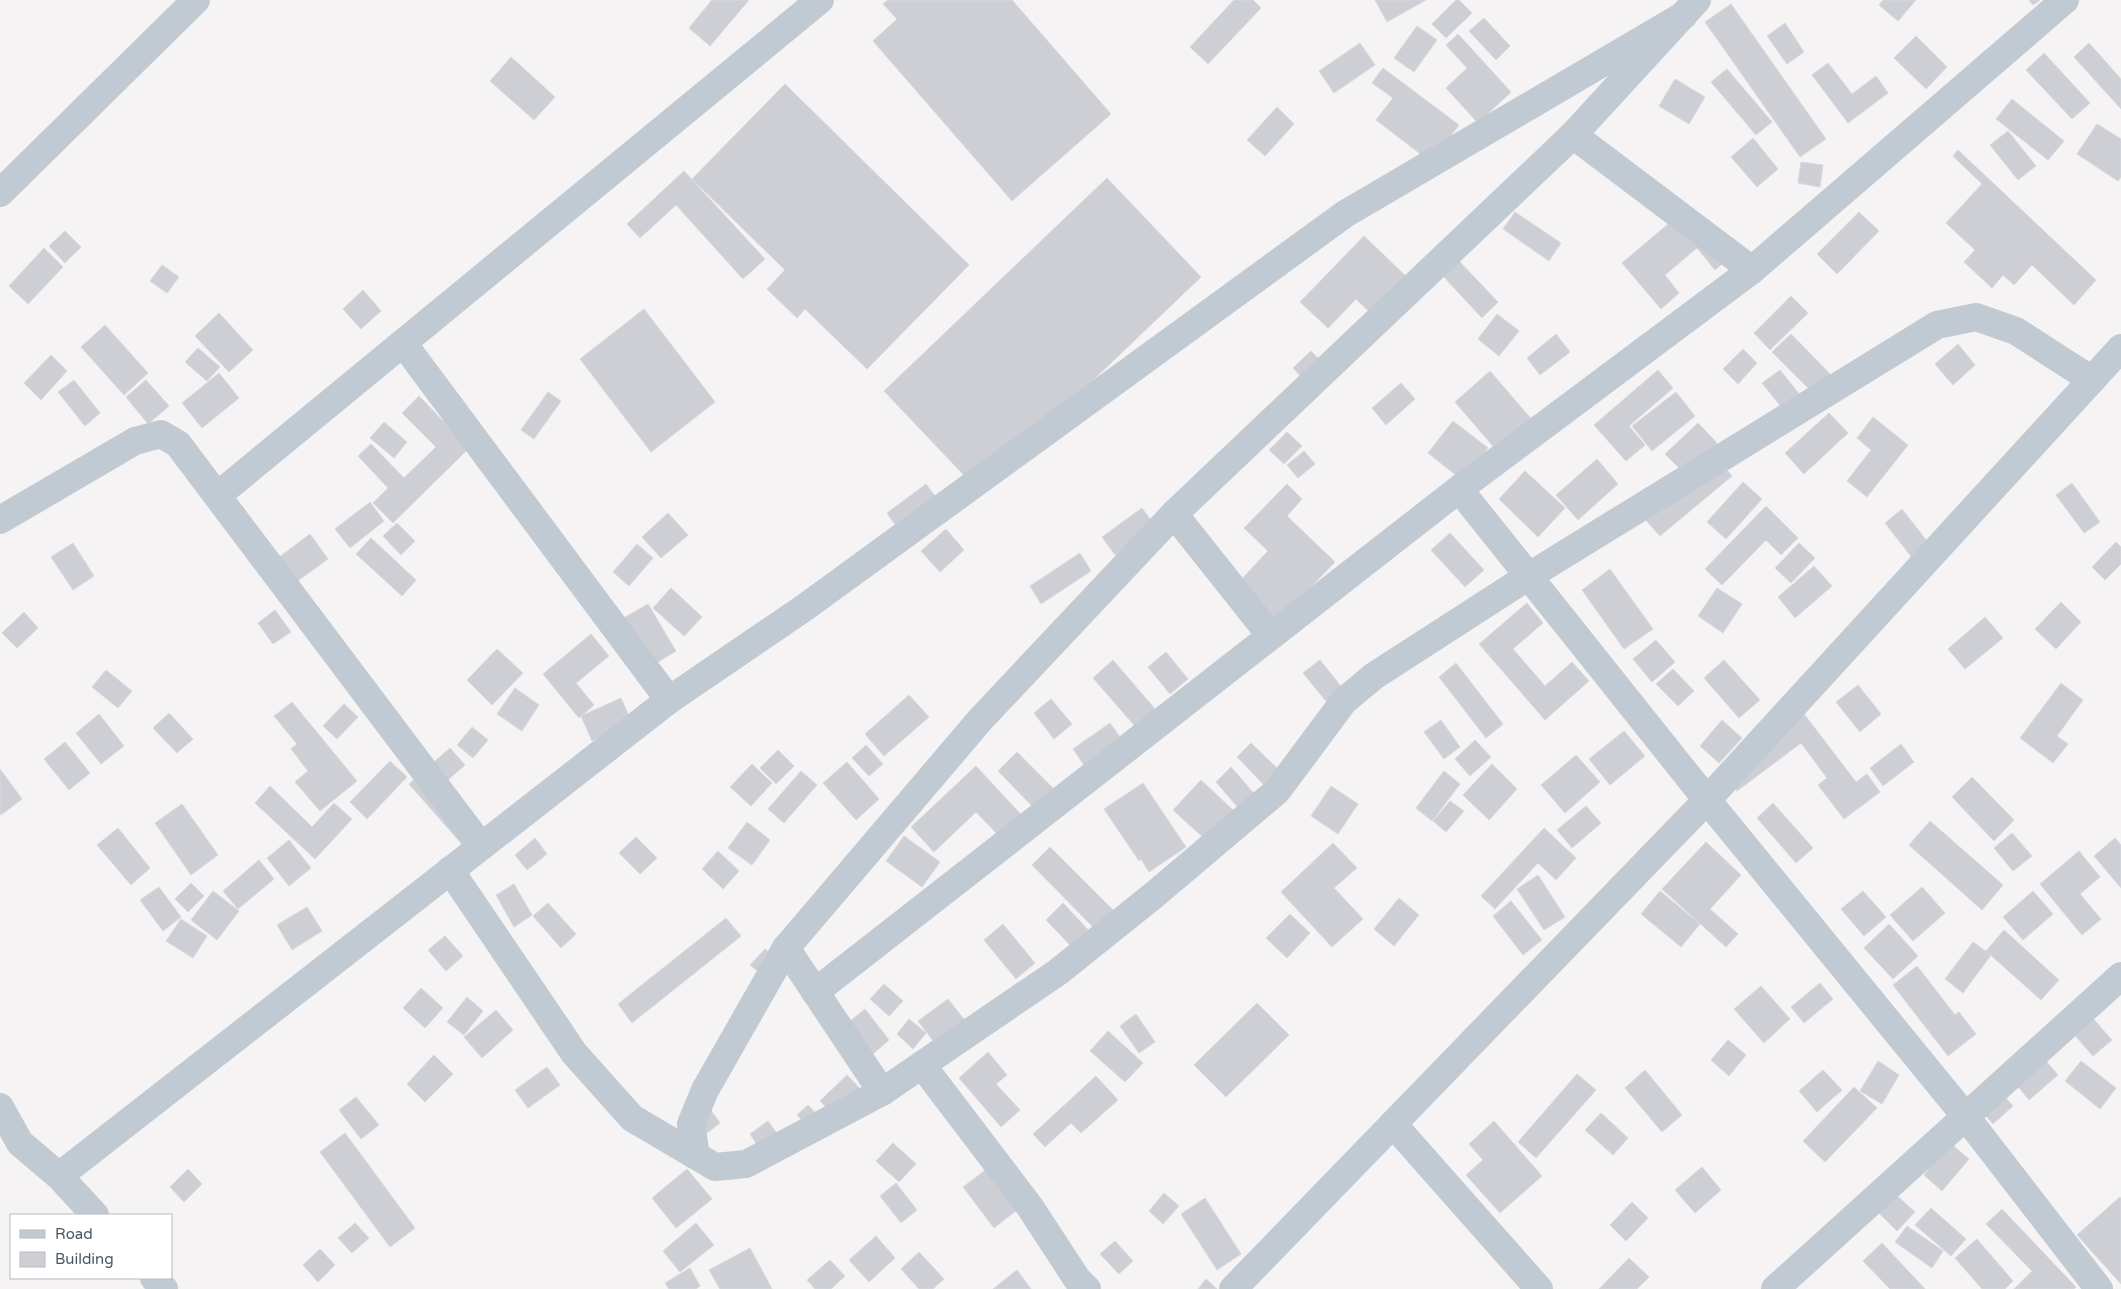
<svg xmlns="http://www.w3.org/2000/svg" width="2121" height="1289" font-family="'Varela Round',sans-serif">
<rect width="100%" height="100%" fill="#f5f3f3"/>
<g fill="#cdcfd5" stroke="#d7d9de">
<polygon points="712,0 749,0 710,46 689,28"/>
<polygon points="888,0 1012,0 1111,114 1012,201 873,41 897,19 883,4"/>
<polygon points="1234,0 1253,0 1261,8 1208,64 1190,47"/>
<polygon points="1375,0 1426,0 1387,22"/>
<polygon points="1456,0 1459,0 1472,13 1446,38 1432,24"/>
<polygon points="1883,0 1916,0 1898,21 1879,5"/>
<polygon points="2029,0 2040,0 2033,5"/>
<polygon points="1731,4 1826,139 1800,157 1705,22"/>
<polygon points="1484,18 1510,46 1496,60 1469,31"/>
<polygon points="1785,23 1804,52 1787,64 1767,36"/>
<polygon points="1417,26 1437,40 1414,72 1394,58"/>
<polygon points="1458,34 1511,92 1478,123 1446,88 1467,68 1446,45"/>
<polygon points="1916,36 1947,67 1926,89 1894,58"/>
<polygon points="1360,43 1375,65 1334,93 1319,71"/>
<polygon points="2089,43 2121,79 2121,109 2074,57"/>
<polygon points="2044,53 2090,103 2072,119 2026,70"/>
<polygon points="511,57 555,97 534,120 490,81"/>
<polygon points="1828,63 1852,94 1876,76 1888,93 1848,123 1812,75"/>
<polygon points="1383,68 1459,125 1431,162 1376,120 1393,98 1372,83"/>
<polygon points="1727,69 1772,122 1756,135 1711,82"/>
<polygon points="1675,79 1705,97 1689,124 1659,106"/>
<polygon points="785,84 969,265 867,369 805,309 797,318 767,289 785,270 692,179"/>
<polygon points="2012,99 2064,141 2048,160 1996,119"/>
<polygon points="1277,107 1294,124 1265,156 1247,140"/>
<polygon points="2097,124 2121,139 2121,177 2118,181 2077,154"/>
<polygon points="2008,131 2036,166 2018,180 1990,145"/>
<polygon points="1753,138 1778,169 1757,187 1731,157"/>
<polygon points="1958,150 2096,280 2074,305 2032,265 2014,285 2003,275 1992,288 1964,262 1975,250 1946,223 1982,184 1953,156"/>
<polygon points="1801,162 1823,165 1820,187 1798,183"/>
<polygon points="684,171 765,259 743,279 676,205 640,238 627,224"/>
<polygon points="1107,178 1201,277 978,490 884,391"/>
<polygon points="1686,209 1727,260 1715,270 1697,248 1665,275 1679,293 1661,309 1622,263"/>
<polygon points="1515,212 1561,243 1549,261 1503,229"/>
<polygon points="1859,212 1879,231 1837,274 1817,254"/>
<polygon points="65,231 81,247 65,263 49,246"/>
<polygon points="1364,236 1411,281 1376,318 1356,299 1328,328 1300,302"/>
<polygon points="44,248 63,267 28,304 9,286"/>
<polygon points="1458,260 1498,302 1482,318 1442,275"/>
<polygon points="162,265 179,277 167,293 150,281"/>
<polygon points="363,290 381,311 361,329 343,309"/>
<polygon points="1791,296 1808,313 1770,350 1754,333"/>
<polygon points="644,309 715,402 651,452 580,359"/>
<polygon points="219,313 253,350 229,372 195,336"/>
<polygon points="1497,314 1519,331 1499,356 1478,339"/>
<polygon points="105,325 148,373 124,395 81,347"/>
<polygon points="1556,334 1570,352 1540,375 1527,358"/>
<polygon points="1791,334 1837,381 1819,399 1772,352"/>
<polygon points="1958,344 1975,365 1953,385 1935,364"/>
<polygon points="198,348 220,367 207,381 185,362"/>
<polygon points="1743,349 1757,363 1738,384 1723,369"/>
<polygon points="1311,351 1324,364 1306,382 1293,368"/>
<polygon points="51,355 67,371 41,400 24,383"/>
<polygon points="1658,370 1673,388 1629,426 1645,445 1626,461 1594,425"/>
<polygon points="1780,370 1808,405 1791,419 1762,383"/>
<polygon points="1490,371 1533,421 1498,452 1455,402"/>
<polygon points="219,373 239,398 202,428 182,403"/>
<polygon points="74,380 100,413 85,426 58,392"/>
<polygon points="146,380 169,406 148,424 126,397"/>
<polygon points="1401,383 1415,399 1386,425 1372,408"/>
<polygon points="548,392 561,401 534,439 521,430"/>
<polygon points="1676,392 1695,416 1652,451 1632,426"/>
<polygon points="419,396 469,448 393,523 373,503 388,488 358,456 371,444 404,478 436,447 402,413"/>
<polygon points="1829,413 1848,433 1804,474 1785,453"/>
<polygon points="1873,417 1908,445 1867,497 1847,481 1871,450 1857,438"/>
<polygon points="1453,421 1488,448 1462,480 1428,453"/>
<polygon points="384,422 407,442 394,458 370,438"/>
<polygon points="1698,423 1717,443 1685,474 1665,454"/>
<polygon points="1287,432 1302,446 1284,464 1269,450"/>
<polygon points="1304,451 1315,464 1298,478 1287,465"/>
<polygon points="1716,457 1732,476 1660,536 1643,517"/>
<polygon points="1597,459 1618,484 1578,520 1556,495"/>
<polygon points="1525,471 1565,508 1538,537 1499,499"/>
<polygon points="1743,482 1762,499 1726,539 1707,522"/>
<polygon points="2072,483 2100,522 2084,533 2056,495"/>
<polygon points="926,484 938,500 898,529 887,513"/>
<polygon points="1287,484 1302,499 1287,516 1335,562 1277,622 1237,584 1268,551 1244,528"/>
<polygon points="370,502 384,521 350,548 335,529"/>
<polygon points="1766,506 1798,538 1781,555 1766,540 1722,585 1705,569"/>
<polygon points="1142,508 1155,526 1115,555 1102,537"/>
<polygon points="1902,509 1930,545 1913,559 1885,523"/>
<polygon points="668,513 688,535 661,558 642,537"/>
<polygon points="397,523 415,541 401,555 383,536"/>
<polygon points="946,529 964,550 940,572 921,551"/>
<polygon points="1450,533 1484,570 1465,587 1431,550"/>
<polygon points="310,534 328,559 292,585 274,561"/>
<polygon points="371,538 416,580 402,596 356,554"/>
<polygon points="2116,542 2121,547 2121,564 2105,580 2092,567"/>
<polygon points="73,543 94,576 73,590 51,557"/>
<polygon points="1799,543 1815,558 1791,583 1775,568"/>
<polygon points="637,544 653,558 629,586 613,572"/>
<polygon points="1080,553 1091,571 1041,604 1030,586"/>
<polygon points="1814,566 1832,586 1795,618 1778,597"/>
<polygon points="1610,569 1653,629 1624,649 1582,590"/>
<polygon points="671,588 702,617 684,636 653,608"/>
<polygon points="1717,588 1742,604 1723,633 1698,616"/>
<polygon points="2061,602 2081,622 2056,649 2035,629"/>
<polygon points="1527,603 1543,623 1513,649 1545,686 1572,662 1589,681 1545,720 1479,644"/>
<polygon points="648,604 676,651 648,668 620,620"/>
<polygon points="275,610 291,632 273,644 258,623"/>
<polygon points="24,612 38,628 17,648 2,633"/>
<polygon points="1985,617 2003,638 1965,669 1948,649"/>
<polygon points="591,634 609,656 576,683 594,705 579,718 543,674"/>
<polygon points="1656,640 1675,662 1652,682 1633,659"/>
<polygon points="497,649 523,673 492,705 467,680"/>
<polygon points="1166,652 1188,679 1170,694 1148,667"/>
<polygon points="1113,660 1161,716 1141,733 1093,678"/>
<polygon points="1320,660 1351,699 1335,712 1303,673"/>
<polygon points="1724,660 1760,700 1739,718 1704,678"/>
<polygon points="1456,663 1503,724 1486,738 1439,677"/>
<polygon points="1673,669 1694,691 1678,706 1656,684"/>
<polygon points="106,670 132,691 118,708 92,687"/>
<polygon points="2061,683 2083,700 2057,736 2068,744 2053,763 2020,738"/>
<polygon points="1858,685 1881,714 1860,732 1836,702"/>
<polygon points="515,688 539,705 522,731 497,714"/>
<polygon points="909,695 929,717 884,756 865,734"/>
<polygon points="621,698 632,723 592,741 581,716"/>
<polygon points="1051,699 1072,724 1054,739 1034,713"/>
<polygon points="292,702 357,781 320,811 295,782 308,771 291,749 297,744 274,716"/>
<polygon points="344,704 358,717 337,739 323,726"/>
<polygon points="1801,710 1856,782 1867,774 1880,792 1844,819 1818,785 1827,778 1801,743 1737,791 1722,770"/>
<polygon points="169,713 193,739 177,753 153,728"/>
<polygon points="99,714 124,746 101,764 76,733"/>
<polygon points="1441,720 1460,747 1444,759 1424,732"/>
<polygon points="1722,720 1742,738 1719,763 1700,746"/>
<polygon points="1110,723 1125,744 1088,771 1073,749"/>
<polygon points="472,727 488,740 473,758 457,745"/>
<polygon points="1624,731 1645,756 1610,785 1589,759"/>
<polygon points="1475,740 1491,757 1470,776 1455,759"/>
<polygon points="65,742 90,773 69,790 44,759"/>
<polygon points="1251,743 1279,770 1264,785 1237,757"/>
<polygon points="1901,744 1914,762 1883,786 1870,768"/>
<polygon points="866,745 883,764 869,776 852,758"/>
<polygon points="450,748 465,765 441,786 468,851 409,784"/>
<polygon points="778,750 794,766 776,784 760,768"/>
<polygon points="1017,752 1054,789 1034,808 998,771"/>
<polygon points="1576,755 1600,782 1565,813 1541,785"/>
<polygon points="390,761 407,777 367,819 350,802"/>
<polygon points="847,762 879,799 856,820 823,783"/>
<polygon points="752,764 772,783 751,806 730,787"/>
<polygon points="1492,764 1517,789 1489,820 1463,795"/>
<polygon points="976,766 1027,821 1005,842 976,812 934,852 911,827"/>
<polygon points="1231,767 1257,797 1241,811 1216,782"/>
<polygon points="0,769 22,799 1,815 0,813"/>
<polygon points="801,771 817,785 784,823 768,809"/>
<polygon points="1444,771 1460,784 1432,821 1416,808"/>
<polygon points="1972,777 2014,820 1994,841 1952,797"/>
<polygon points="1201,780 1234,811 1207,841 1173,810"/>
<polygon points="1143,783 1186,847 1149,872 1141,859 1139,861 1104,809"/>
<polygon points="270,786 312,827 334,803 352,819 315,859 255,803"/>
<polygon points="1331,786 1358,804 1338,834 1311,816"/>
<polygon points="1450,801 1464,811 1446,832 1433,821"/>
<polygon points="1773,803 1813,848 1796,863 1757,818"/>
<polygon points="182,804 218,855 191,875 155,823"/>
<polygon points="1586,806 1601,823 1572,848 1557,830"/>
<polygon points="1930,821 2003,885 1982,910 1909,845"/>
<polygon points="747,822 770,840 752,865 728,848"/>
<polygon points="118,828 150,868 131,885 97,845"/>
<polygon points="1544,828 1576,858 1556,880 1538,863 1495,909 1481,896"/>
<polygon points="2012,833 2032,856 2013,871 1994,848"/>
<polygon points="904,836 940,862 922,887 886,861"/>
<polygon points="636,837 657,858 640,874 619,853"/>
<polygon points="535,838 547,854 527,870 515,855"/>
<polygon points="2115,838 2121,845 2121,888 2094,856"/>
<polygon points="289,840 311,868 289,886 267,858"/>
<polygon points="1706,842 1741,875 1710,909 1738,934 1726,947 1662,889"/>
<polygon points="1333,843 1357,868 1334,888 1363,919 1332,947 1281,892"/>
<polygon points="1050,847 1113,910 1095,929 1032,865"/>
<polygon points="718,851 739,871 723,889 702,869"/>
<polygon points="2079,851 2100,877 2080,894 2101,919 2082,935 2040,884"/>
<polygon points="259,860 274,879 238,909 223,891"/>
<polygon points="1538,875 1565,917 1544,930 1517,889"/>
<polygon points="191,883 204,896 188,912 175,899"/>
<polygon points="514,884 532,915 514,927 496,895"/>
<polygon points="159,887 181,917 163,931 140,900"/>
<polygon points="1922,887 1945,913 1913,941 1890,915"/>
<polygon points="213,891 239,911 217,940 191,920"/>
<polygon points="1660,891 1700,924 1681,947 1641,914"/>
<polygon points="1863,891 1886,917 1864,936 1841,909"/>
<polygon points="2033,891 2053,914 2023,940 2003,917"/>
<polygon points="1399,898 1419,915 1394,946 1374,929"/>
<polygon points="1511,901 1542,940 1523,955 1493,916"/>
<polygon points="548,903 576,934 561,948 533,916"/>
<polygon points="1063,903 1091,933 1074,949 1046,920"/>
<polygon points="307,907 322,931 292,950 277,925"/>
<polygon points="1290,914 1310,933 1287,958 1266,938"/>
<polygon points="726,918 741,936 632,1023 618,1004"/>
<polygon points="181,919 207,936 193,958 166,941"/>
<polygon points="1003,924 1035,963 1016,979 984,940"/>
<polygon points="1889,924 1918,956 1893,979 1864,948"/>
<polygon points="2004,930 2059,980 2041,1000 1986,951"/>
<polygon points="445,936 463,956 446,971 428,950"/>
<polygon points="1973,942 1991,955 1963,993 1945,979"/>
<polygon points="765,949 783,964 769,981 750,965"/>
<polygon points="1917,966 1955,1015 1959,1012 1976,1034 1948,1056 1893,985"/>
<polygon points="1820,983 1833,999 1804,1023 1791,1007"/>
<polygon points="884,984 903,1001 889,1016 870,999"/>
<polygon points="1761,986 1790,1019 1764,1043 1734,1009"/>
<polygon points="421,988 443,1008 425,1028 403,1008"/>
<polygon points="467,997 483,1011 464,1035 447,1022"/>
<polygon points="948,999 971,1028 941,1051 918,1021"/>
<polygon points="1257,1003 1289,1035 1226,1097 1194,1065"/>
<polygon points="865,1009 889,1040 868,1058 843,1027"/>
<polygon points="496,1010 513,1030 482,1058 464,1037"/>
<polygon points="1136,1014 1155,1042 1139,1053 1120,1026"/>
<polygon points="2090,1015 2112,1040 2093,1056 2071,1031"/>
<polygon points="909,1019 926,1033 913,1049 897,1034"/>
<polygon points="1108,1031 1143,1063 1125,1082 1090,1051"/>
<polygon points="1728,1040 1746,1055 1729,1076 1711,1060"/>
<polygon points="988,1052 1007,1075 996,1084 1020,1110 1001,1127 959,1078"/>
<polygon points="2040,1054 2058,1075 2029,1100 2012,1079"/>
<polygon points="434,1055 453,1074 425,1102 407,1084"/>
<polygon points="1878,1061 1899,1075 1882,1104 1860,1091"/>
<polygon points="2081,1061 2116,1088 2100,1109 2065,1081"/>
<polygon points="547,1067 560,1085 528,1108 515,1090"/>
<polygon points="1645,1070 1682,1115 1662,1132 1625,1088"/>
<polygon points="1823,1070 1842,1090 1817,1112 1799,1091"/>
<polygon points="1577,1074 1596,1090 1536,1158 1518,1142"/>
<polygon points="847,1075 866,1095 839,1120 820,1101"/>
<polygon points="1096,1076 1118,1100 1081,1133 1071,1123 1045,1147 1033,1134"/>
<polygon points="1854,1087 1877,1108 1825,1162 1803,1141"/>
<polygon points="1999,1090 2013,1106 1993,1124 1979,1108"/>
<polygon points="356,1097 379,1125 361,1139 339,1110"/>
<polygon points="704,1101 720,1123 702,1137"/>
<polygon points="808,1105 828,1126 817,1136 797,1115"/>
<polygon points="1601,1113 1628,1138 1613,1155 1585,1130"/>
<polygon points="768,1121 785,1145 766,1158 750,1134"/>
<polygon points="1494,1121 1542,1176 1500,1213 1466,1175 1483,1160 1469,1144"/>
<polygon points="345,1133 415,1228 390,1247 320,1152"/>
<polygon points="893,1143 916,1164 899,1182 876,1161"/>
<polygon points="1950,1143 1969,1159 1942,1191 1924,1175"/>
<polygon points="1702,1167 1721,1190 1695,1213 1675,1190"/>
<polygon points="188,1169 202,1184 184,1202 170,1187"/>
<polygon points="687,1169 712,1199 676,1228 652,1198"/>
<polygon points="987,1169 1017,1210 994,1228 963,1187"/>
<polygon points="896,1183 917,1210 901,1223 880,1196"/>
<polygon points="1164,1193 1179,1206 1163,1224 1149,1211"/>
<polygon points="1895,1194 1915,1212 1897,1231 1878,1212"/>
<polygon points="2120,1197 2121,1199 2121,1284 2077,1235"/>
<polygon points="1205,1198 1241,1254 1217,1270 1181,1214"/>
<polygon points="1632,1202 1648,1218 1626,1241 1610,1225"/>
<polygon points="1931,1208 1966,1239 1951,1256 1915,1225"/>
<polygon points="2002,1209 2076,1287 2074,1289 2014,1289 2032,1271 1986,1224"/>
<polygon points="355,1223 369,1238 352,1253 338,1238"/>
<polygon points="696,1223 714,1245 680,1272 663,1251"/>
<polygon points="1907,1226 1943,1251 1932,1268 1895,1242"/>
<polygon points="876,1236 895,1258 869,1282 849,1260"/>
<polygon points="1977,1239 2013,1281 2005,1289 1982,1289 1955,1258"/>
<polygon points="1115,1241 1133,1261 1119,1274 1100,1254"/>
<polygon points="1882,1243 1925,1289 1890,1289 1863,1261"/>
<polygon points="750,1248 772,1289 720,1289 709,1270"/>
<polygon points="320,1249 335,1265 318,1282 303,1265"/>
<polygon points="919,1252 944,1279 933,1289 919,1289 901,1269"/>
<polygon points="1629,1258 1649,1277 1637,1289 1599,1289"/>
<polygon points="830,1260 845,1276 831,1289 815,1289 807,1280"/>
<polygon points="690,1268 700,1286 696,1289 669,1289 665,1283"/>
<polygon points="1017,1270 1031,1289 993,1289"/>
<polygon points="1206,1279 1217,1289 1198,1289"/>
</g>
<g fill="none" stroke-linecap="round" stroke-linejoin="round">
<g stroke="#c1cad2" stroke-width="28">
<polyline points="1573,135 1752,270"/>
<polyline points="0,193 196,0"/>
<polyline points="403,343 669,700"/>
<polyline points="1459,489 1707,800 1966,1117 2099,1289"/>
<polyline points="218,495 820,0"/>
<polyline points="1174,514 1271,636"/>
<polyline points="0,520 135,441 161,434 178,444 481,846"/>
<polyline points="450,870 574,1053 632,1118 715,1167 746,1164 882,1092 1058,972 1154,895 1277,791 1344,701 1374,676 1529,576 1937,325 1976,317 2016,331 2092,380"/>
<polyline points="786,948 882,1092"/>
<polyline points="815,992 1459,489 1752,270 2065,0"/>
<polyline points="922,1065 1030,1207 1077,1279 1087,1289"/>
<polyline points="0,1107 20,1143 59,1176 95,1215"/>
<polyline points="1393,1124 1539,1289"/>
<polyline points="696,1156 691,1124 705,1090 786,948 980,720 1174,514 1573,135 1697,0"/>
<polyline points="59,1176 669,700 804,608 1345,214 1684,15"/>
<polyline points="154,1278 164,1289"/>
<polyline points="1233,1289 1707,800 2121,348"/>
<polyline points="1775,1289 2121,976"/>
</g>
</g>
<rect x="10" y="1214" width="162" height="65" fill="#ffffff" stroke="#b7bbc0"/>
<rect x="20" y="1230" width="25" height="8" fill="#c1cad2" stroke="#b7bbc0"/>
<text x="55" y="1239" font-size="15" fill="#4a5661">Road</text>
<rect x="20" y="1252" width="25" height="15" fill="#cdcfd5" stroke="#b7bbc0"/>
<text x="55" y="1264" font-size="15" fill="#4a5661">Building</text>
</svg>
